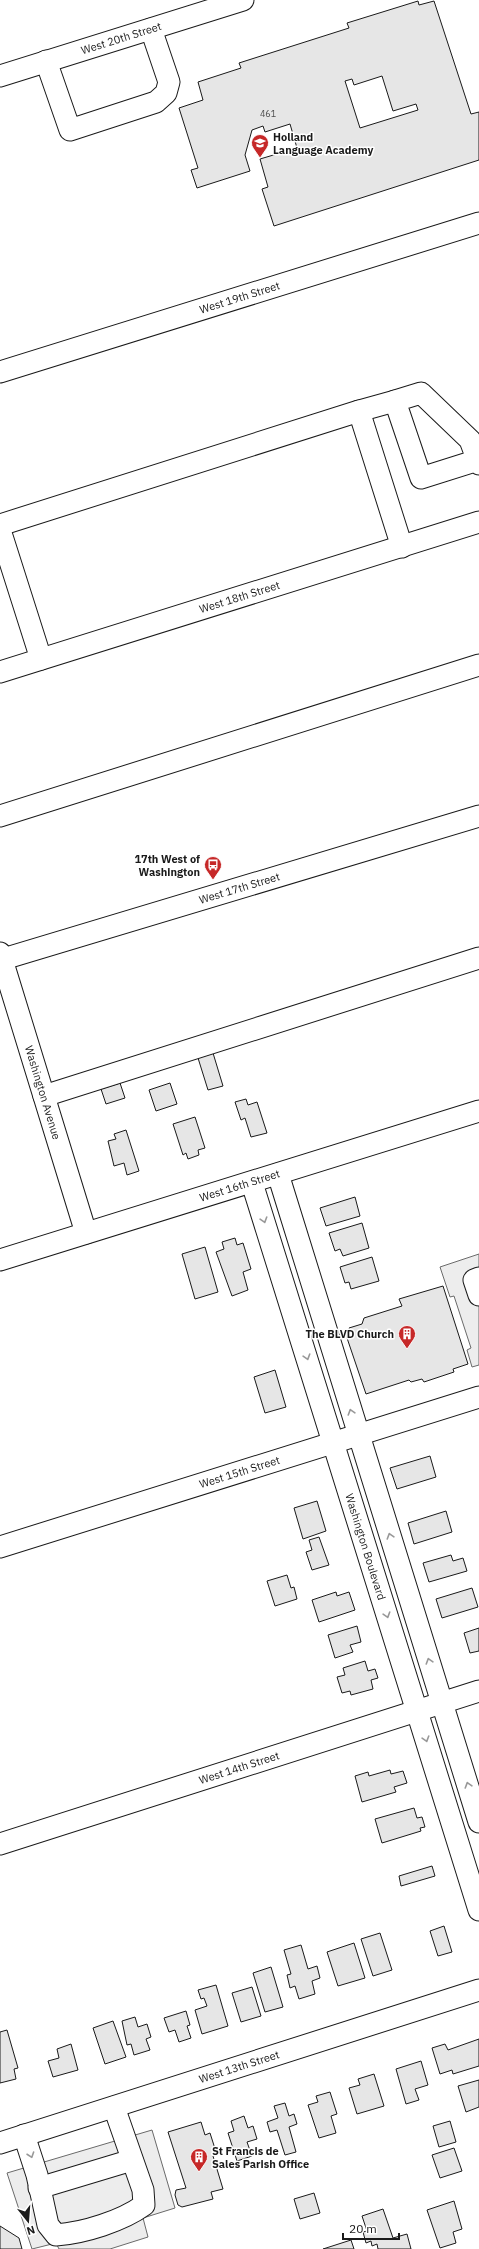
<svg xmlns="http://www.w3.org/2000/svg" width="479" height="2249" font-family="'IBM Plex Sans',sans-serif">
<rect width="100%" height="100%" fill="#fff"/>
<g fill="#ededed" stroke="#6a6a6a">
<polygon points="479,1254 479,1365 472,1367 467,1350 471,1348 454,1296 450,1297 440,1267"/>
<polygon points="152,2130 175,2208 143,2218 148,2237 110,2249 59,2249 56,2243 32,2249 7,2173"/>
</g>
<g fill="#e6e6e6" stroke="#1a1a1a" fill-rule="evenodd">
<path d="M418,1L419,5L434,1L471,114L479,112V160L274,226L262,189L268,187L260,159L297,148L290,124L265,132L263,126L252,130L245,155L250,171L197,188L191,170L198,168L179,108L203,100L198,82L241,68L239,63L349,28L347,23ZM382,76L393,111L416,104L418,110L360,128L345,81L352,79L354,85Z"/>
<polygon points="213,1053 223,1086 208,1090 198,1058"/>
<polygon points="120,1083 125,1098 106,1104 101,1089"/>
<polygon points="170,1083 177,1104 156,1111 149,1090"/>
<polygon points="246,1099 248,1105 257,1102 267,1133 251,1137 245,1118 241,1120 235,1102"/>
<polygon points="195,1117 205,1148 198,1150 199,1155 188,1159 186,1153 183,1155 173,1124"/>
<polygon points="126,1130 139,1171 127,1175 124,1163 114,1166 108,1141 116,1139 114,1134"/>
<polygon points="355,1197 360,1216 326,1226 320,1208"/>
<polygon points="362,1223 369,1248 343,1256 340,1249 335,1251 329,1233"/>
<polygon points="235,1238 237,1245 243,1243 251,1269 243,1272 248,1290 232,1296 216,1252 224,1249 222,1242"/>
<polygon points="205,1247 218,1292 195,1299 182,1254"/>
<polygon points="372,1257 379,1281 351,1289 349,1282 345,1283 340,1267"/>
<polygon points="443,1286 468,1364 453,1369 454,1372 424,1382 422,1379 411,1382 409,1380 366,1394 346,1335 351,1333 349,1328 362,1324 364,1318 402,1306 399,1299"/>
<polygon points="275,1370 286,1407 265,1413 254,1377"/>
<polygon points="430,1456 436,1477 397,1489 390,1468"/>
<polygon points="317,1501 326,1531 303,1539 294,1508"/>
<polygon points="446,1511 452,1532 414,1544 408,1523"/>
<polygon points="319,1537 329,1565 312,1570 306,1552 312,1550 309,1540"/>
<polygon points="451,1555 453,1561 463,1558 467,1571 429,1582 423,1563"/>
<polygon points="287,1575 291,1588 294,1587 297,1599 275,1606 267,1581"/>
<polygon points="472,1588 478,1607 442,1618 436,1599"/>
<polygon points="336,1592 337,1596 349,1592 355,1610 319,1622 312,1600"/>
<polygon points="357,1626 361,1642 350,1645 353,1652 335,1658 328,1635"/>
<polygon points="479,1628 479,1651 470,1653 464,1633"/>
<polygon points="365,1661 368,1671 375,1669 378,1678 371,1680 373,1689 351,1695 350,1691 342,1693 337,1677 345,1675 343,1668"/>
<polygon points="390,1770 391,1774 403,1771 407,1783 394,1787 396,1792 362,1802 355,1776 368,1772 369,1776"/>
<polygon points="414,1808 417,1818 422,1817 425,1827 420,1828 421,1831 382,1843 375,1819"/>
<polygon points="432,1866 435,1876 401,1886 399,1876"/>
<polygon points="444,1926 452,1952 438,1956 430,1931"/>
<polygon points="380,1933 392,1970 373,1976 361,1939"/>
<polygon points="354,1943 365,1978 338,1986 327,1952"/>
<polygon points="301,1945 308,1969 317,1966 320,1978 312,1981 315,1994 299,1999 295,1986 290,1988 287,1975 291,1974 284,1950"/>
<polygon points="271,1967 283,2007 265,2012 253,1973"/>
<polygon points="216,1985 228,2026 202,2034 195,2010 207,2006 204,1998 201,1999 198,1990"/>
<polygon points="252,1987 261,2016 241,2022 232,1993"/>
<polygon points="186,2011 190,2025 187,2026 191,2038 179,2042 175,2030 169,2032 164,2018"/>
<polygon points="135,2017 138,2027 147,2024 151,2037 146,2039 150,2050 134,2055 131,2044 127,2045 122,2021"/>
<polygon points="113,2021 126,2057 105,2064 93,2028"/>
<polygon points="7,2030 18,2068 14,2069 16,2079 0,2083 0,2032"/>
<polygon points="479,2039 479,2066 453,2074 452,2070 440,2074 432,2048 445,2044 448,2050"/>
<polygon points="71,2044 78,2070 53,2077 48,2061 59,2058 57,2049"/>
<polygon points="421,2061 428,2085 415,2089 419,2100 406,2104 396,2069"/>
<polygon points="374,2074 384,2106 357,2114 349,2088 360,2085 358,2079"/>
<polygon points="479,2080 479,2107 466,2112 458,2086"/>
<polygon points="330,2092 337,2114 331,2116 336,2133 319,2138 308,2105 318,2102 316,2096"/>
<polygon points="285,2103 289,2116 294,2114 297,2124 289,2127 296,2152 285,2155 277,2130 270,2132 267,2122 278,2118 274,2106"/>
<polygon points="244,2116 248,2128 253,2126 257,2139 247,2142 252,2156 237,2161 228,2133 234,2131 231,2121"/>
<polygon points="450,2121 456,2142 439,2147 433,2126"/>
<polygon points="201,2122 205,2135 210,2133 217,2155 213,2156 223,2189 211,2192 213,2199 182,2207 178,2205 175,2195 176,2190 186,2188 168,2132"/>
<polygon points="454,2148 462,2171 440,2178 432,2155"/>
<polygon points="314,2193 320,2213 300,2219 294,2199"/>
<polygon points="454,2201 462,2229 453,2232 456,2243 440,2248 427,2210"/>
<polygon points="383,2209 393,2238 407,2234 411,2249 378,2249 377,2244 372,2246 371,2241 366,2243 363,2232 367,2231 362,2216"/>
<polygon points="0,2226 19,2238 22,2249 0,2249"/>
<polygon points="351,2240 354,2249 323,2249"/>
</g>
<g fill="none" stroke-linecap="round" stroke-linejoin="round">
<defs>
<g id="minor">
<polyline points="46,61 70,130 156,102 166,93 169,82 151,29"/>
<path id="s1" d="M0,76L243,0"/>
<path id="s2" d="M0,372L479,223"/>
<polyline points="359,411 395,401"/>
<polyline points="478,460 421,478 395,401 421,393 470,440 479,464"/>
<polyline points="0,525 359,411 402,547"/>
<polyline points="0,530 41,659"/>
<path id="s3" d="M0,672L479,522"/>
<polyline points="0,816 479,665"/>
<path id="s4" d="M0,953L86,1233"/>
<path id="s5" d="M0,960L479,816"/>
<polyline points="44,1096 479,958"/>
<polyline points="278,1174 479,1822"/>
<path id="s6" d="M252,1183L479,1910"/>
<path id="s7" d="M0,1260L479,1111"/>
<polyline points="479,1278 474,1280 479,1295"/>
<path id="s8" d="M0,1547L479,1397"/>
<path id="s9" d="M0,1844L479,1691"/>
<path d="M24,2135L37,2175L48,2225L56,2235C84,2233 122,2221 144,2205L143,2190L114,2107"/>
<path id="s10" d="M0,2143L479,1990"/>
<polyline points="39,2188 132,2160"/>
</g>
</defs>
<use href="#minor" stroke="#1a1a1a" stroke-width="23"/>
<use href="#minor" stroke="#fff" stroke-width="21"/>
</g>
<defs><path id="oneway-chevron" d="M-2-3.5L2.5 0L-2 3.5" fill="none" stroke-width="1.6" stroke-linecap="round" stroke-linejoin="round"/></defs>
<g stroke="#989898">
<use href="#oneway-chevron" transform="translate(264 1220) rotate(73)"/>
<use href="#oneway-chevron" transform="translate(307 1357) rotate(73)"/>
<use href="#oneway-chevron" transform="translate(351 1412) rotate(-107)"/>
<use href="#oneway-chevron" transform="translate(390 1536) rotate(-107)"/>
<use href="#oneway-chevron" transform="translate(387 1615) rotate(73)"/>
<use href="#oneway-chevron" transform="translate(429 1661) rotate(-107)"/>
<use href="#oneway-chevron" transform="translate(426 1739) rotate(73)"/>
<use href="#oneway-chevron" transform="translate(468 1785) rotate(-107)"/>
<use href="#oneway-chevron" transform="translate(31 2155) rotate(71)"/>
</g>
<defs>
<symbol id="school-pin" viewBox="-11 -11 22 30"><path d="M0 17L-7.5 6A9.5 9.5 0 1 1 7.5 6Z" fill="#c62828" stroke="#fff"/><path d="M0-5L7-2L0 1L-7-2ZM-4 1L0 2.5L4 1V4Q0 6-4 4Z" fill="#fff"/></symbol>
<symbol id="bus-pin" viewBox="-11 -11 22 30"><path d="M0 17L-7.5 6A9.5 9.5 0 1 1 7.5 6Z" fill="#c62828" stroke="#fff"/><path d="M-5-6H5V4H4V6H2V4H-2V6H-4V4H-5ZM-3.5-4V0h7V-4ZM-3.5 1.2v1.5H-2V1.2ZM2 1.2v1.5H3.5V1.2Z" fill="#fff"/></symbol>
<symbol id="building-pin" viewBox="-11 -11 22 30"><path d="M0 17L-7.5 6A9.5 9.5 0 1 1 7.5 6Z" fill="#c62828" stroke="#fff"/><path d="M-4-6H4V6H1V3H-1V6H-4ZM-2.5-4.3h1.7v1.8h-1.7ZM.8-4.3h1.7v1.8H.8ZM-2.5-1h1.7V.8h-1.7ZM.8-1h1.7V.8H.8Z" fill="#fff"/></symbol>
</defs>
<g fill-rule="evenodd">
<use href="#school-pin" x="250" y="133" width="20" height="27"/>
<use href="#bus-pin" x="203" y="855" width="20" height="27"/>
<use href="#building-pin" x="397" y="1324" width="20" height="27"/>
<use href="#building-pin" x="189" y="2147" width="20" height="27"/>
</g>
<g text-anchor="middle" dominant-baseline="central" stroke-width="3" stroke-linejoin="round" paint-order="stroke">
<g font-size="9" fill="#4d4d4d">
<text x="268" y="113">461</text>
</g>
<g font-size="11" fill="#1a1a1a" stroke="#fff">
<text stroke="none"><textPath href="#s1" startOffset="127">West 20th Street</textPath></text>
<text stroke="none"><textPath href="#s2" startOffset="251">West 19th Street</textPath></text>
<text stroke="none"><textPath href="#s3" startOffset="251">West 18th Street</textPath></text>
<text stroke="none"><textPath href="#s5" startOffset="250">West 17th Street</textPath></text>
<text stroke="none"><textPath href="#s4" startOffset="146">Washington Avenue</textPath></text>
<text stroke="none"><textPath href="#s7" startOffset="251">West 16th Street</textPath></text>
<text stroke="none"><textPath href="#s8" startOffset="251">West 15th Street</textPath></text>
<text stroke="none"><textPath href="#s6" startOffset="381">Washington Boulevard</textPath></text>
<text stroke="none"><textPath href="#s9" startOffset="251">West 14th Street</textPath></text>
<text stroke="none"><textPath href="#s10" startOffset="251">West 13th Street</textPath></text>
</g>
<g font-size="11" font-weight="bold" fill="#1a1a1a" stroke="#fff" text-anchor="start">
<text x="273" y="137">Holland<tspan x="273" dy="13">Language Academy</tspan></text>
<text x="200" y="859" text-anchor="end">17th West of<tspan x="200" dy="13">Washington</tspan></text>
<text x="394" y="1334" text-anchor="end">The BLVD Church</text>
<text x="212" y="2151">St Francis de<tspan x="212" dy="13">Sales Parish Office</tspan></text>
</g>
</g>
<g transform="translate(28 2221) rotate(163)" stroke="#ffffff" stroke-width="3" paint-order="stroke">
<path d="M0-3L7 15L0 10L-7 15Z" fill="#1a1a1a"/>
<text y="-6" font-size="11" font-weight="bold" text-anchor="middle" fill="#1a1a1a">N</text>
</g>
<path d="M343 2233v6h56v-6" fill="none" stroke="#1a1a1a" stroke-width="2"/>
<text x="349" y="2233" font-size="12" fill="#1a1a1a" stroke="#ffffff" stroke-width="3" paint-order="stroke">20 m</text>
</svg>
